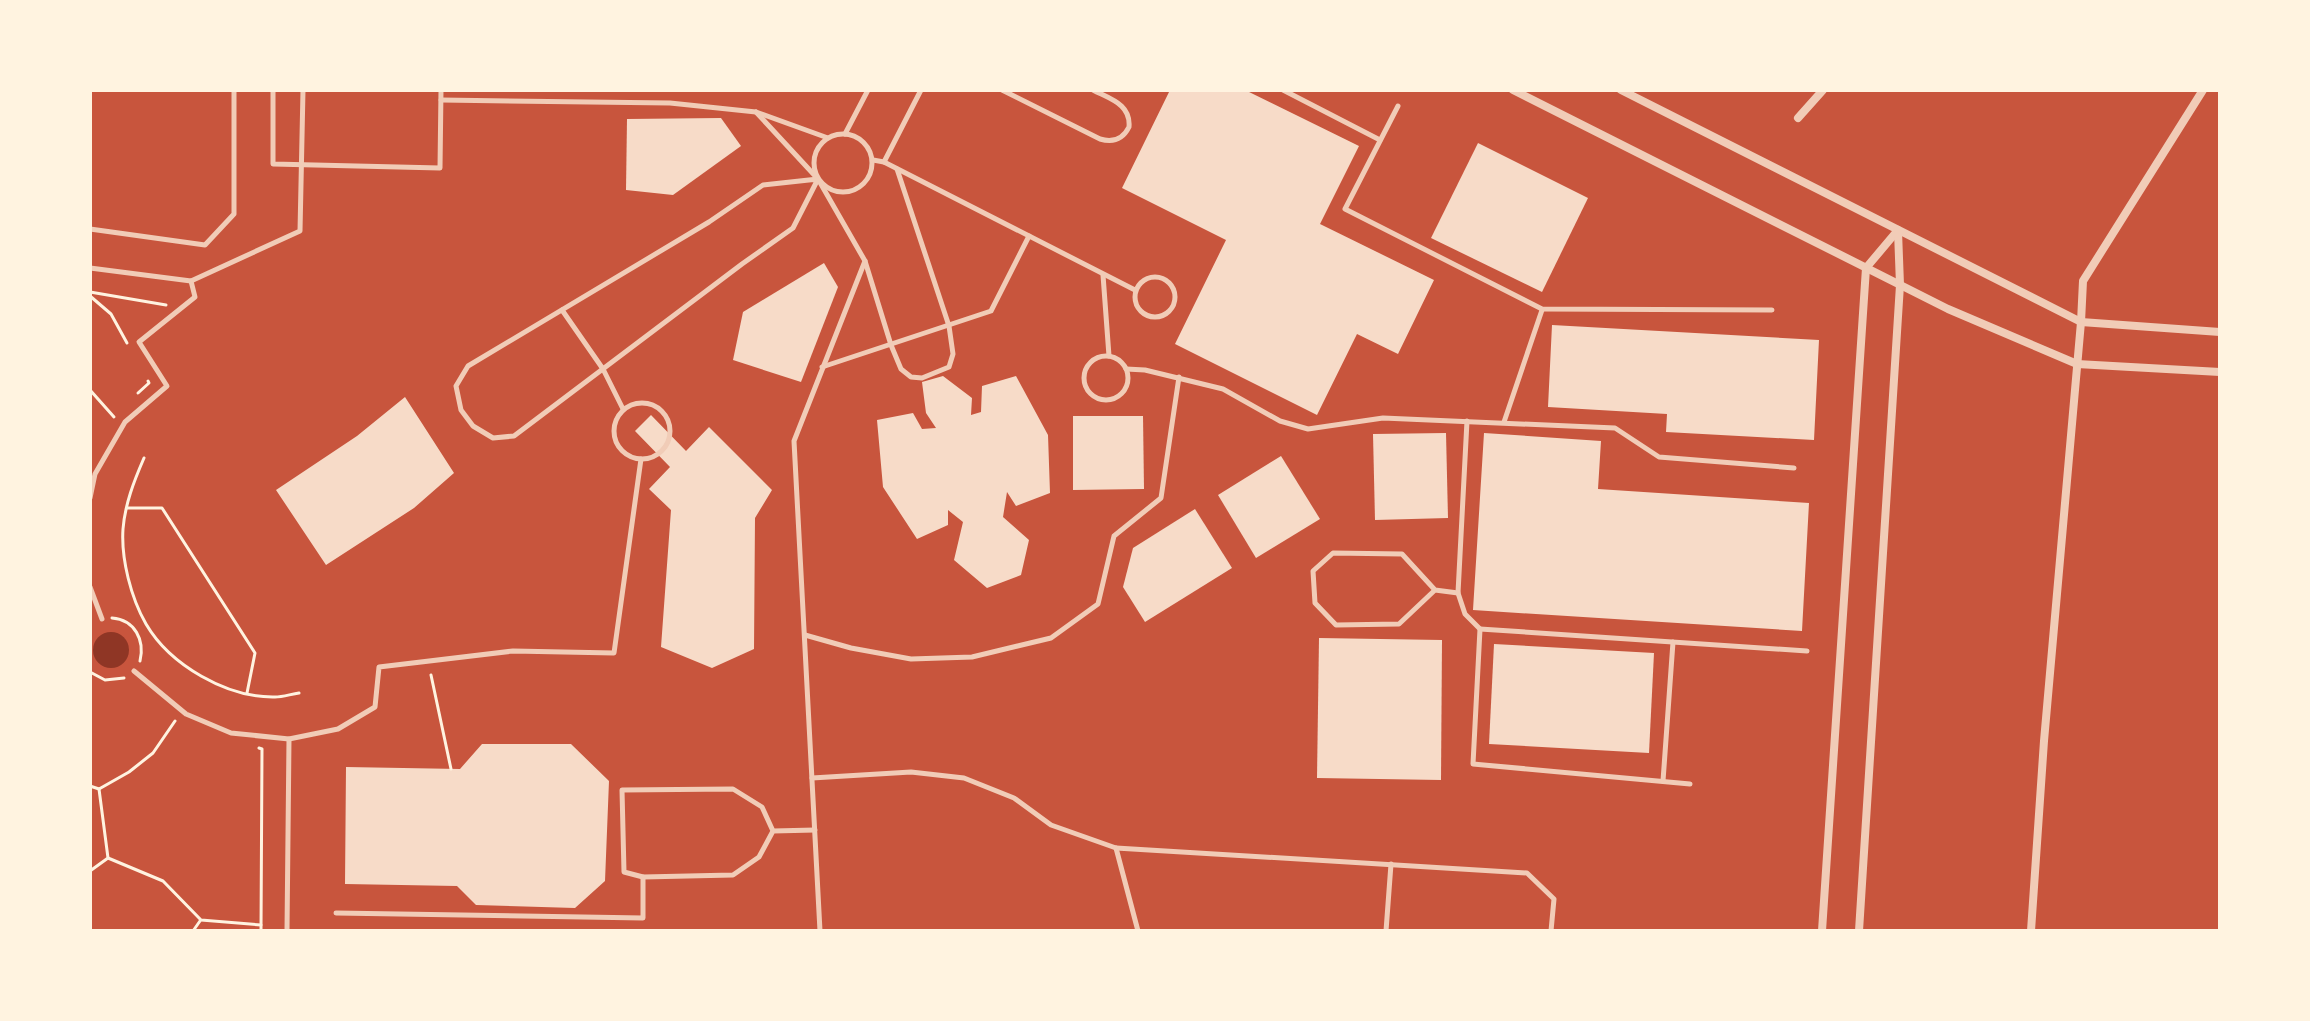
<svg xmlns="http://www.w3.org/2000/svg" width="2310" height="1021" font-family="Raleway,sans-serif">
<rect width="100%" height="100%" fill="#c8553d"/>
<circle fill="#8f3625" cx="111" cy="650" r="18"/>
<g fill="#f7dbc8">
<polygon points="1170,90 1245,90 1359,146 1320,224 1434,280 1398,354 1357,334 1317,415 1175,344 1226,240 1122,188"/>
<polygon points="721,118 741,146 673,195 626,190 627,119"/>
<polygon points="1478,143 1588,198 1542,292 1431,238"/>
<polygon points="824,263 838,287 801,382 733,360 743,312"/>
<polygon points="1552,325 1819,340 1814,440 1666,432 1667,414 1548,407"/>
<polygon points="943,376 972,398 971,415 981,412 982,386 1016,376 1048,435 1050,493 1016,506 1007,492 1003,517 1029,540 1021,575 987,588 954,560 963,522 948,510 948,525 917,539 883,487 877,420 913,413 922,429 936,428 926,413 922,382"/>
<polygon points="405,397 454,473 414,508 326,565 276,490 357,436"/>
<polygon points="651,415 686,451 709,427 772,490 755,518 754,649 712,668 661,647 671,510 649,489 670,467 635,431"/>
<polygon points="1073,416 1143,416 1144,489 1073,490"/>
<polygon points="1446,433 1448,518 1375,520 1373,434"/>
<polygon points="1484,433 1601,441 1598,489 1809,503 1802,631 1473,610"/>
<polygon points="1281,456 1320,519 1256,558 1218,495"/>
<polygon points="1195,509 1232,568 1145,622 1123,587 1133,548"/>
<polygon points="1319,638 1442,640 1441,780 1317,778"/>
<polygon points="1494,644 1654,653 1649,753 1489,744"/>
<polygon points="482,744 571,744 609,781 605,881 575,908 476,905 457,886 345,884 346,767 460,769"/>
</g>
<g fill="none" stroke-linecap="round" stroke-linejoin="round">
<g stroke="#fff3e0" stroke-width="3">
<polyline points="90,292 166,305"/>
<polyline points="90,296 111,314 127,343"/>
<polyline points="90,390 114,417"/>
<polyline points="138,393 149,383 148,381"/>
<path d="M144,458C134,481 125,504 123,529C121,559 131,598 146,624C170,665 227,698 275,697C283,697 291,694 299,693"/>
<polyline points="127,508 162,508 255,653 247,693"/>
<path d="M112,618C135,620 145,640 140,661"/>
<polyline points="90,672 105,680 124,678"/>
<polyline points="431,675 451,769"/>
<polyline points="259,748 262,749 261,931"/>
<polyline points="90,786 99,789 129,772 153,753 175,721"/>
<polyline points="108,858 163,881 201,920 261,925"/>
<polyline points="90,871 108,858 99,789"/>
<polyline points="193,931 200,921"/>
</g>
<g stroke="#f1ccb7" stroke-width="5">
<polyline points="273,90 273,164 440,168 441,90"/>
<path d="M1002,90L1100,139C1113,143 1123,139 1129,127C1131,104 1110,99 1093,90"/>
<polyline points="1283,90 1380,140"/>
<polyline points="441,100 670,103 756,112 828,138"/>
<polyline points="1398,106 1345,209 1542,309 1772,310"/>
<polyline points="756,112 818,179 865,261 891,345 901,369 911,377 922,378 949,367 953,354 949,326 897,169"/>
<circle cx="843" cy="163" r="29"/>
<polyline points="845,134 868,90"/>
<polyline points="873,160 884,162 1135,290"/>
<polyline points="884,162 921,90"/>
<polygon points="818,179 793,228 742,264 514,436 493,438 473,426 461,410 456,386 468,366 709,222 763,185"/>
<polyline points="90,229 205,245 234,214 234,90"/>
<polyline points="90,268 191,281 300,231 303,90"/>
<polyline points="1103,275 1109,356"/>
<circle cx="1155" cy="297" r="20"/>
<polyline points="562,310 603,369 623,409"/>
<circle cx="1106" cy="378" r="22"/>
<polyline points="822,367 991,311 1029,236"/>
<polyline points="1126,369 1145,370 1223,389 1280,421 1308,429 1383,418 1615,428 1659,457 1794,468"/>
<circle cx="642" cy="431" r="28"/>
<polyline points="1467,421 1458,593 1465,614 1480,629 1473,764 1690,784"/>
<polyline points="1504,422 1542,310"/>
<polyline points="90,498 95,474 125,422 167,386 139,342 195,297 191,281"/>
<polyline points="90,587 102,619"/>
<polyline points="1435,590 1399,624 1336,625 1315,603 1313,571 1333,553 1402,554 1435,590 1458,593"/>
<polyline points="1480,629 1807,651"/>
<polyline points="805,635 851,648 911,659 972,657 1051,638 1098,604 1114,536 1161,498 1179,377"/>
<polyline points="134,671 186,714 231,733 289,739 338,729 375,707 379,667 513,651 614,653 641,459"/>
<polyline points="812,778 911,772 964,778 1014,798 1051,825 1116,848 1527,873 1554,899 1551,931"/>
<polyline points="1663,781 1673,642"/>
<polyline points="773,831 759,857 733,875 643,877 624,872 622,790 733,789 762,807 773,831 815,830"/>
<polyline points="1116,848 1138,931"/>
<polyline points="336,913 643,918 643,877"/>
<polyline points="287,931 289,739"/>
<polyline points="820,931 794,441 865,261"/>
<polyline points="1386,931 1391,864"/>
</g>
<g stroke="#f1ccb7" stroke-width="8">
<polyline points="1513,90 1948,309 2077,364 2220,372"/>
<polyline points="1621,90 2081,322 2220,332"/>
<polyline points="1798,118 1823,90"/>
<polyline points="1822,931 1866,268 1898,230"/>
<polyline points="1859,931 1900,285 1898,231"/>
<polyline points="2031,931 2044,741 2081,322 2083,281 2203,90"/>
</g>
</g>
<rect width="2310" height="1021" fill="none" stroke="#fff3e0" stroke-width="184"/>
</svg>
